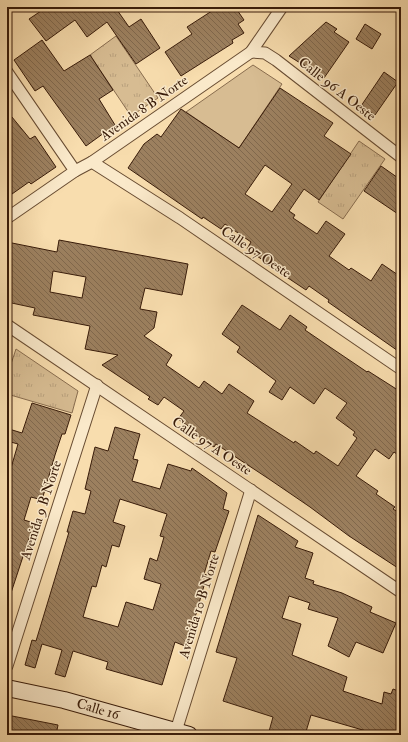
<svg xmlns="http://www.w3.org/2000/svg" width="408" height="742" font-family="'IM FELL Double Pica',serif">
<defs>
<pattern id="grass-tufts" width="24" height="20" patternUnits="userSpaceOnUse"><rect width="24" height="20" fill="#d7bc92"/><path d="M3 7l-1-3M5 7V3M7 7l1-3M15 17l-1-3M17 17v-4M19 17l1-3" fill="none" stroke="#b9a17d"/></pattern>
<pattern id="building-back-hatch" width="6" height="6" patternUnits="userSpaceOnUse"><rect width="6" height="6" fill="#9c805f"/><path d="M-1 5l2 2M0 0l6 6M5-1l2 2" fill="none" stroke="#80684d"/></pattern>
</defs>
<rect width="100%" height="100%" fill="#f8ddae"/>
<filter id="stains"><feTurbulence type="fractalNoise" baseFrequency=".005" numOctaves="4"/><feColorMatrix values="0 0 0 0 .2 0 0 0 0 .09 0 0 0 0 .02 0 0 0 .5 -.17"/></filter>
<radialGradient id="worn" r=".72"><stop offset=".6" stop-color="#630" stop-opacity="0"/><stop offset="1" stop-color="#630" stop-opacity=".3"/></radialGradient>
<g fill="url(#grass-tufts)" stroke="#886c4e">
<polygon points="116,36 158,98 131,116 90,55"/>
<polygon points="359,141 385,159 343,219 318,202"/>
<polygon points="16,349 78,391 72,413 7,394 7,376"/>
</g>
<polygon fill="#d7bc92" stroke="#886c4e" points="253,65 282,84 239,148 186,112"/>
<g fill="url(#building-back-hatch)" stroke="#381b09" fill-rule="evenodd">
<polygon points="47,7 115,7 129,27 141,19 160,48 136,64 107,22 87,37 75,20 46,41 29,19"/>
<polygon points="218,7 235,7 244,20 238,24 244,33 232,40 233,43 181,76 165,52 192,34 187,27"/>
<polygon points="326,22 337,29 334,32 349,42 324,78 289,56"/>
<polygon points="365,24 381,34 372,49 356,39"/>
<polygon points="42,40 64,71 90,55 113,90 99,99 115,125 86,146 43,86 35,91 14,60"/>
<polygon points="384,72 398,82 375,115 361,106"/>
<path d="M280,88L333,123L324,136L351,154L319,200L304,189L289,211L295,215L293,218L317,234L326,221L345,234L329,256L349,270L351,268L371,281L382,264L401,277V353L328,302L329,300L309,286L306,290L267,264V263L247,249L251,242L225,224L221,229L203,217L202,219L128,168L144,144L157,134L161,137L181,109L239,148ZM265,165L292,184L272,212L245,194Z"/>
<polygon points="7,111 30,139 35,136 56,167 31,184 29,182 12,194 7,186"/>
<polygon points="381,166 401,180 401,216 364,191"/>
<path d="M59,240L188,264L182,295L145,288L140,309L157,312L154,328L144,336L172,355L166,365L199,388L204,381L222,394L229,384L254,401L247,413L294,443L295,441L314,454L316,451L338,466L357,438L353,435L355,432L336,418L347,403L325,388L314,404L290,387L282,400L269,392L276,381L237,352L240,347L222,334L242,305L280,330L290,315L307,327L305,330L324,343L367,372L368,371L401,392V457L394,452L389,459L375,449L356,476L378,491L376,494L395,507L393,509L401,514V570L349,536L310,507L269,479L216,444L214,447L195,434L197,432L178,419L184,411L164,397L158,405L148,399L150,397L102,365L118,355L85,349L90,326L33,315L35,308L7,302V242L57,252ZM53,271L86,277L82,298L50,292Z"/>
<polygon points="32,403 71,415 65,434 62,434 55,455 42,500 31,497 24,520 34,523 10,596 7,595 7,467 11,468 18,444 7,441 7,435 9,429 22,433"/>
<path d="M115,427L140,434L133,459L138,460L132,481L160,489L168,464L191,471L192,468L227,493L223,509L229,511L215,552L211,551L204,574L207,575L194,621L185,646L175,642L162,685L106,669L108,662L73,651L65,677L55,674L62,650L42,644L35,668L25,665L32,640L36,641L69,532H67L73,511L85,514L91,491L85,489L95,447L108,451ZM120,499L167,514L160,536L164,537L157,561L150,558L144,579L161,584L153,610L126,602L118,627L83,617L92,586L96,587L102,565L106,567L112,545L119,547L125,526L113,522Z"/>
<polygon points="258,515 298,541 295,547 313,553 305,578 314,581 313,584 342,593 372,607 370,612 396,623 383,653 356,642 349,657 328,646 338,618 308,609 310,603 289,596 282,618 301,624 292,655 347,677 343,691 382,704 384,692 391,694 393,689 401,692 401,735 372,735 373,733 311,715 305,735 268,735 273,717 223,701 237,658 216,652"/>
<polygon points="7,715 58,725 56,735 7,735"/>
</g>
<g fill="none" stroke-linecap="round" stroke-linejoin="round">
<defs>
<g id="minor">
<polyline points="251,52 265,53 276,60 401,157"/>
<polyline points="7,72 75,171"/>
<polyline points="92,162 180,218 401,369"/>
<polyline points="7,218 75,171 92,162 251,52 282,7"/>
<polyline points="7,325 401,592"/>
<polyline points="7,666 97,385"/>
<polyline points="176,731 251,490"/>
</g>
<polyline id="secondary" points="7,688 64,700 189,735"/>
</defs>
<use href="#minor" stroke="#684c32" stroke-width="13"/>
<use href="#secondary" stroke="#381b09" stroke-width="18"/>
<use href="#minor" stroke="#fae9ca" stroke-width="11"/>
<use href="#secondary" stroke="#fae9ca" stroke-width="16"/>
</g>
<g text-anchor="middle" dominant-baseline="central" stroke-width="3" stroke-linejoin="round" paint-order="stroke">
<g font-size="14" fill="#381b09" stroke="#fae9ca">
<text transform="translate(337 89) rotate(38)">Calle 96 A Oeste</text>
<text transform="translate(144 108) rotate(-35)">Avenida 8 B Norte</text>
<text transform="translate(256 252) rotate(34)">Calle 97 Oeste</text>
<text transform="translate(212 446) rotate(34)">Calle 97 A Oeste</text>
<text transform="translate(41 510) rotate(-72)">Avenida 9 B Norte</text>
<text transform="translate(199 606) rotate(-73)">Avenida 10 B Norte</text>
<text transform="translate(98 709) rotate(16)">Calle 16</text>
</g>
</g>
<rect width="408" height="742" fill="none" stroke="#f8ddae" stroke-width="24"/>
<rect x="8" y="8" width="392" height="726" fill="none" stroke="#381b09" stroke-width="2"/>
<rect x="12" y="12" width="384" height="718" fill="none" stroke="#381b09"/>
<rect width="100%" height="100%" filter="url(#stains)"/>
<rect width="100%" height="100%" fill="url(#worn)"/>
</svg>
